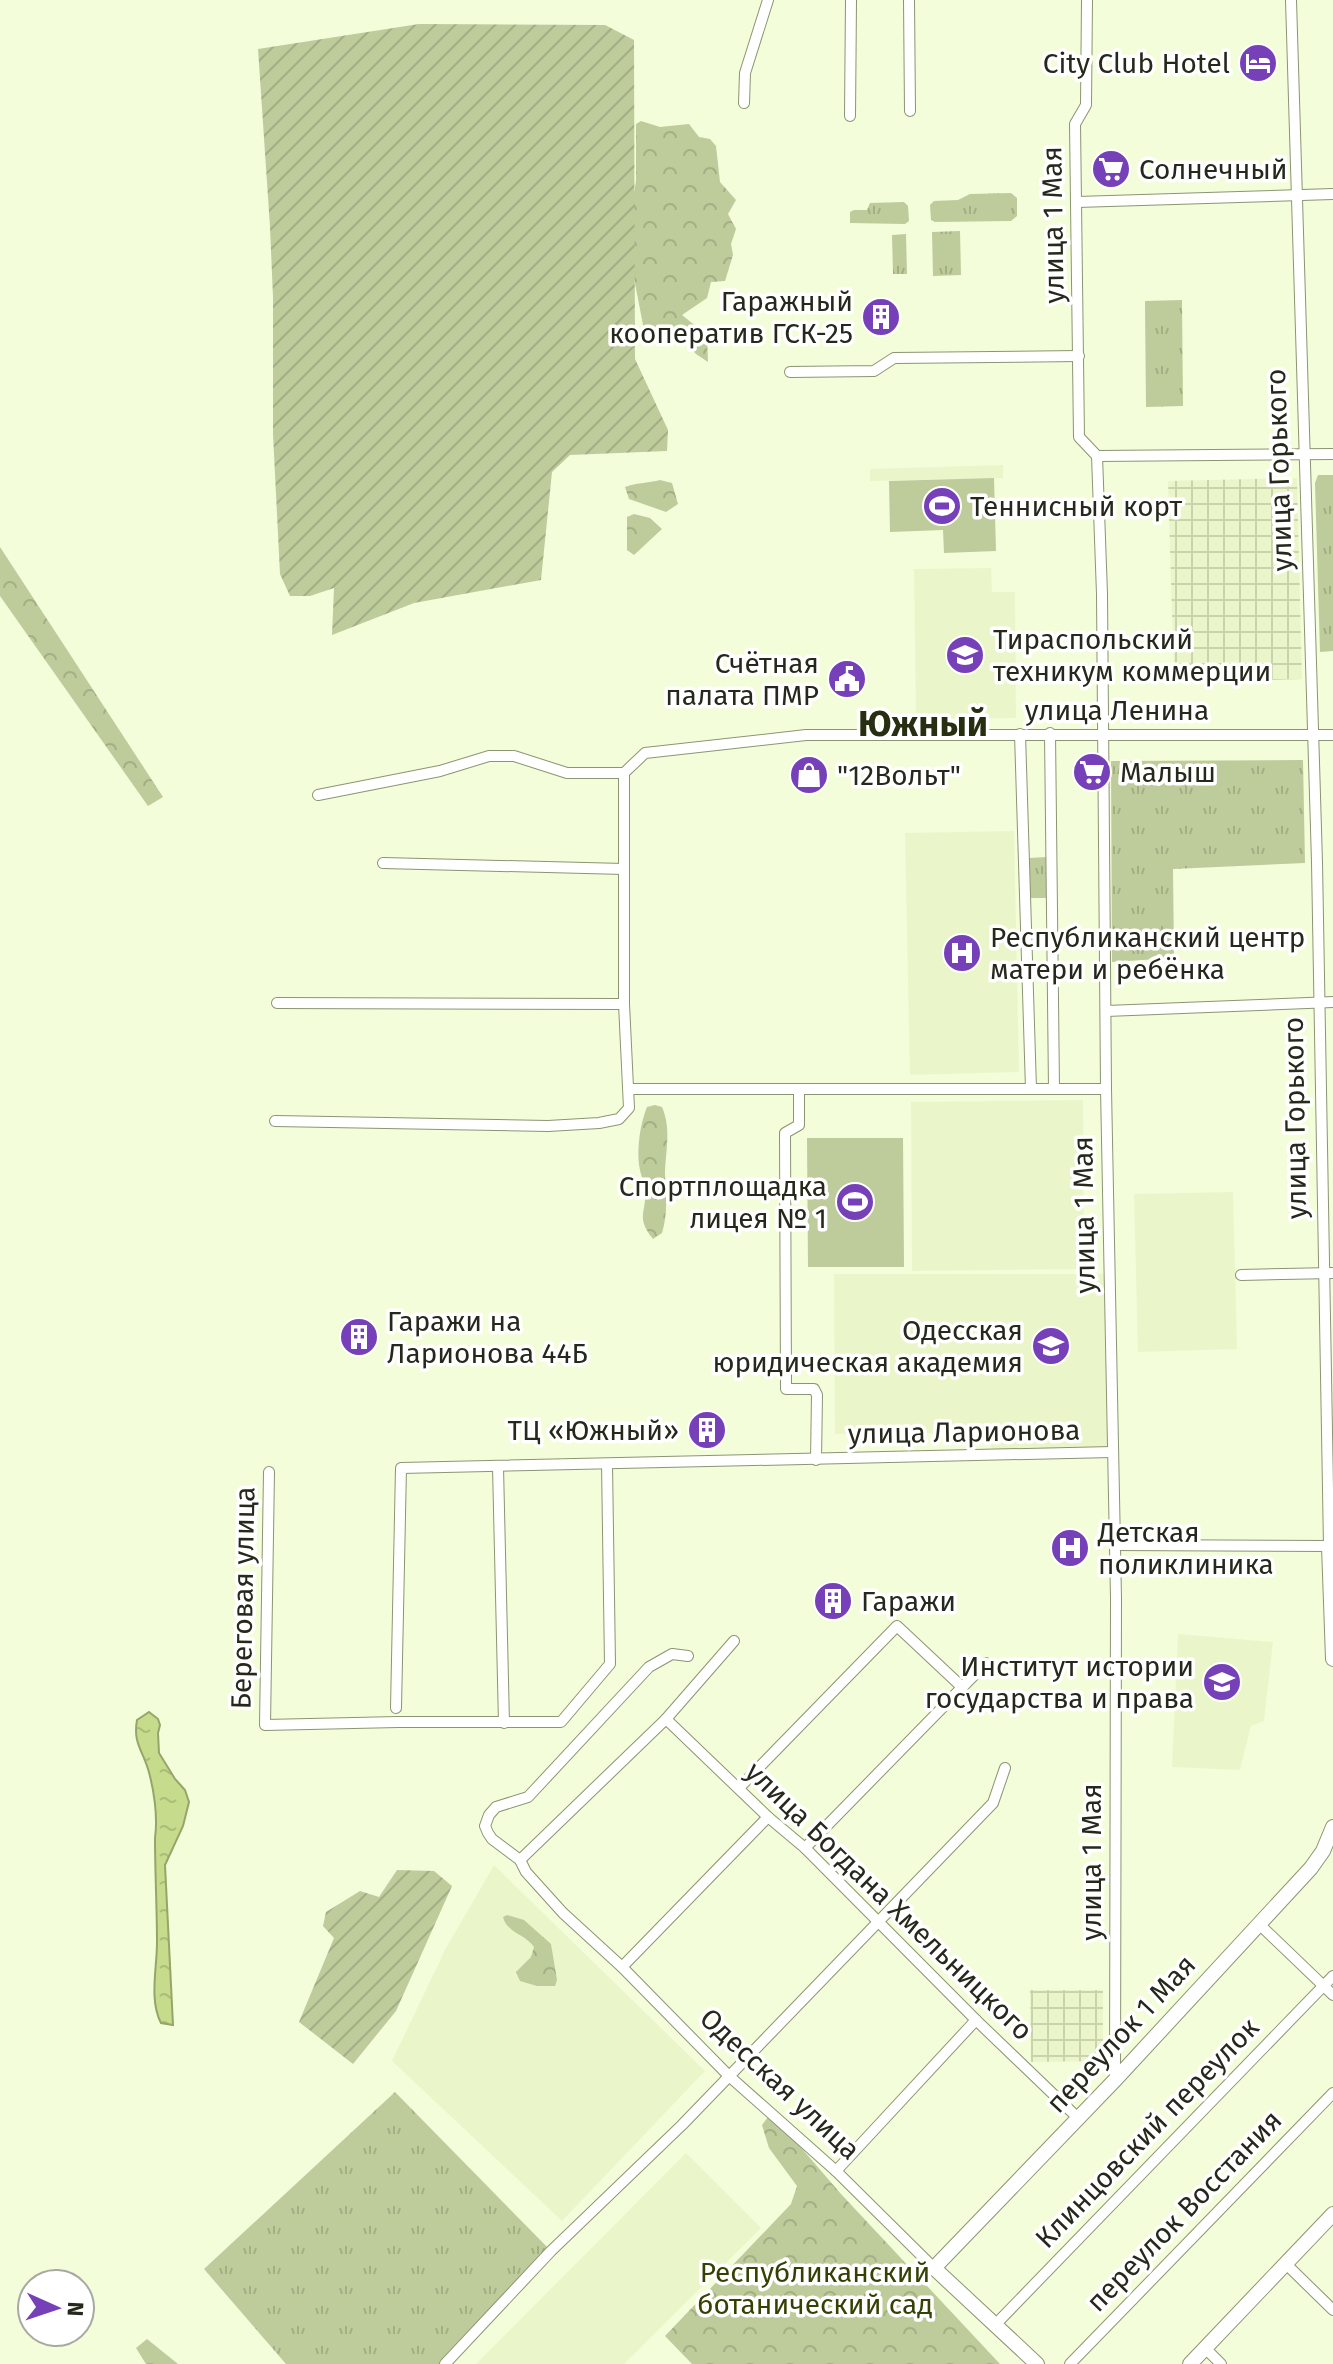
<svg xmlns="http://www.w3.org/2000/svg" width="1333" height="2364" font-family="'Fira Sans',sans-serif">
<defs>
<pattern id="industrial-grid" width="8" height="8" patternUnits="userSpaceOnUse" patternTransform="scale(2)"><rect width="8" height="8" fill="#eaf6ca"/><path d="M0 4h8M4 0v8" fill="none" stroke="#c9d3ad"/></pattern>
<pattern id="grass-tufts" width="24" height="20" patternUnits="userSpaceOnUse" patternTransform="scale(2)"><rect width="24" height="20" fill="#becb9b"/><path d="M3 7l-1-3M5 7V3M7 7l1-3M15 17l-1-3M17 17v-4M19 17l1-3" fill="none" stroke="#a3ae85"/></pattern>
<pattern id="forest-crowns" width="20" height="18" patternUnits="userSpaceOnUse" patternTransform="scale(2)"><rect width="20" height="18" fill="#becb9b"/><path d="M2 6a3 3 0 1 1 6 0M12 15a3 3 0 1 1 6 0" fill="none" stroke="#a3ae85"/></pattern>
<pattern id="garden-furrows" width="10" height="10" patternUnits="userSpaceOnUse" patternTransform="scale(2)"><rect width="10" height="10" fill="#becb9b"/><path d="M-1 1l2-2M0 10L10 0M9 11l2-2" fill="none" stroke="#a3ae85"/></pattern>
<pattern id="water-ripples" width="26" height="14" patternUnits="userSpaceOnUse" patternTransform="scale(2)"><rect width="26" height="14" fill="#c7db8c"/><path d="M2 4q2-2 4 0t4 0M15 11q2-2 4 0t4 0" fill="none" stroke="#abbc78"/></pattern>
</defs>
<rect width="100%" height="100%" fill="#f3fdd9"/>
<g fill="#eaf6ca">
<polygon points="1003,465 1003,478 870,481 870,469"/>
<polygon points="991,568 992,592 1015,592 1016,718 916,719 914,569"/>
<polygon points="1014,831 1019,1072 910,1075 905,833"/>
<polygon points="1083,1100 1084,1269 912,1271 911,1102"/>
<polygon points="1233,1192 1237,1349 1138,1352 1134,1194"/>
<polygon points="834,1274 1109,1274 1112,1452 991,1455 991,1433 835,1434"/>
<polygon points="1178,1634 1273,1642 1264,1721 1251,1726 1240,1770 1172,1767"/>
<polygon points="494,1865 705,2071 562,2221 392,2061 446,1948"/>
<polygon points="686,2153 761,2228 624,2364 476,2364"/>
</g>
<g fill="url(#industrial-grid)">
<polygon points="1297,478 1302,679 1174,683 1168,481"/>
<polygon points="1030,1990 1103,1990 1103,2061 1031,2062"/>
</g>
<g fill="url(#grass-tufts)">
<polygon points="1011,193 1017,198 1017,216 1011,221 935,222 931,220 930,205 934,201 958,200 970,194"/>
<polygon points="904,202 908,206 909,221 905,224 850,223 850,212 854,210 867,210 870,203"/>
<polygon points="960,231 961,275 933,276 932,232"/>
<polygon points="906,234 907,274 893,274 892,235"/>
<polygon points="1182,300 1183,406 1146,407 1145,301"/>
<polygon points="1318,475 1333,475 1333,651 1320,652 1315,483"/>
<polygon points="1303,760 1305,863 1173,869 1174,958 1112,962 1111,761"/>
<polygon points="1047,857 1048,898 1030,898 1029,858"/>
<polygon points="395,2092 551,2251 445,2364 286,2364 204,2269"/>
</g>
<g fill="url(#forest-crowns)">
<polygon points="641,121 660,127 689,124 699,137 710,139 716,146 720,182 736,200 728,214 736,229 731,244 733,255 725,281 711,282 707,298 682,315 707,335 708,362 696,354 669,325 658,333 644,330 633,273 630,219 636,181 636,124"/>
<path d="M660,480L672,483L678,504L666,512L629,499L625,487C634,483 649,483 660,480Z"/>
<polygon points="634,514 650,518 662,529 634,555 627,550 627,517"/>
<polygon points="0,547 163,797 148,806 0,596"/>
<path d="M655,1105L662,1107C672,1130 665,1153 665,1176C666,1197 668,1213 662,1233L653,1239C635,1216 647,1213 645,1190C644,1182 640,1173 639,1165C637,1147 640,1124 647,1107Z"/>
<path d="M507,1915L524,1920L551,1944L557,1980L555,1986H537L520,1981L516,1972L531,1957L534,1947C525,1934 507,1933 503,1917Z"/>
<polygon points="768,2117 785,2129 841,2194 1000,2364 692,2364 665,2336 791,2204 797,2186 769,2148 762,2125"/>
<polygon points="147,2339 178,2364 146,2364 136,2348"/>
</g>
<g fill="url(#garden-furrows)">
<polygon points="419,24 605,25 634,40 635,359 668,430 667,451 570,455 552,472 541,580 414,603 332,635 334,588 310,596 290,596 280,574 273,434 273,297 270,227 258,49"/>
<polygon points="397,1870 434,1871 452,1886 396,2011 353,2064 299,2022 334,1938 323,1926 326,1912 360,1891 379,1897"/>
</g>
<g fill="#becb9b">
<polygon points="994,478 996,551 944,553 943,530 890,532 889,481"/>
<polygon points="807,1138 903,1138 904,1267 808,1267"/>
</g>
<path fill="url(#water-ripples)" stroke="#96a56a" stroke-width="2" d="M149,1712L158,1719L160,1725L158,1733L159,1753L175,1779L185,1790L189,1802L183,1826L165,1865L173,2025L161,2023C149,2000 157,1968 157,1943C157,1908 155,1873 155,1838C158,1817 154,1789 148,1769C142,1749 133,1743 137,1720Z"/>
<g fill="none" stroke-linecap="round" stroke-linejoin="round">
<defs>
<g id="street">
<polyline points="909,0 910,111"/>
<polyline points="1087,0 1086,105 1075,124 1079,437 1097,456 1102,594 1106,1089 1116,1598 1115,2080"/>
<polyline points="744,103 745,73 768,0"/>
<polyline points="850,116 851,0"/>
<polyline points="1077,202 1333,194"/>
<polyline points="790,372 874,371 894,358 1079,356"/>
<polyline points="1097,456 1333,454"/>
<polyline points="1050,733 1054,1089"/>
<polyline points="1020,734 1031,1089"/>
<polyline points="318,795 440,771 489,756 514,756 567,773 624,773 645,753 806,735 1333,735"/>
<polyline points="383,863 624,869"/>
<polyline points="277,1003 624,1004"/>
<polyline points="1106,1011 1333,1002"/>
<polyline points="629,1089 1106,1089"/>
<polyline points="799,1090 799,1125 785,1133 786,1389 814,1389 817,1395 816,1460"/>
<polyline points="275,1121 548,1126 599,1123 619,1119 629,1108 624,1004 624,773"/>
<polyline points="1241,1275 1333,1273"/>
<polyline points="498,1467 504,1723"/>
<polyline points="269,1472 265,1725 398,1722 561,1722 610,1664 607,1464"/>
<polyline points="1115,1545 1329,1546 1317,862 1291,0"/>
<polyline points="688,1656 672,1654 649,1667 528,1797 496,1807 489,1815 485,1826 488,1833 492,1839 520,1860 526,1872 563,1913 622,1967 729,2076 836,2171 934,2268"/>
<polyline points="396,1708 401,1468 1112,1452"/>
<polyline points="666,1719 768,1817 805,1848 976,2020 1078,2118"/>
<polyline points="739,1788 897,1626 962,1687"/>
<polyline points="805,1848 986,1663"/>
<polyline points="520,1860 666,1719 734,1641"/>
<polyline points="1259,1924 1333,1995"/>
<polyline points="622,1967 768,1817"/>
<polyline points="836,2171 976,2020"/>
<polyline points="1285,2263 1333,2310"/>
<polyline points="995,2325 1333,1976"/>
<polyline points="1205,2348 1221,2364"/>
<polyline points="445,2364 551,2251 682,2125 993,1803 1005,1768"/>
<polyline points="1070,2364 1333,2093"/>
</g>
<g id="secondary">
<polyline points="1333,1546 1329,1546 1333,1659"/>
<polyline points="1037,2364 934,2268 1115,2080 1311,1868 1323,1851 1333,1827"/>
<polyline points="1190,2364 1333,2214"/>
</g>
</defs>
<use href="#street" stroke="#8b9573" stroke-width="12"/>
<use href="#secondary" stroke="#8b9573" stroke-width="16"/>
<use href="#street" stroke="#fff" stroke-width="10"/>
<use href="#secondary" stroke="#fff" stroke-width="14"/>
</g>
<defs>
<symbol id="hotel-disc" viewBox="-11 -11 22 22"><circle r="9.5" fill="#7641b8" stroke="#fff"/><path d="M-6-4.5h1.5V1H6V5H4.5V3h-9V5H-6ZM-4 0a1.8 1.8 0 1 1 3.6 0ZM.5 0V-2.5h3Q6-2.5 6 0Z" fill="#fff"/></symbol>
<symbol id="supermarket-disc" viewBox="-11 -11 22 22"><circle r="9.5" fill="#7641b8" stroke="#fff"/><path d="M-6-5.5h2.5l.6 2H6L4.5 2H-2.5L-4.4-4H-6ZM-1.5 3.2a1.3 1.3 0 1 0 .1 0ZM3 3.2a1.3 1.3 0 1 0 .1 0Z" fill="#fff"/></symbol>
<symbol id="building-disc" viewBox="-11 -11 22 22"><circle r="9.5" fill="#7641b8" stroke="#fff"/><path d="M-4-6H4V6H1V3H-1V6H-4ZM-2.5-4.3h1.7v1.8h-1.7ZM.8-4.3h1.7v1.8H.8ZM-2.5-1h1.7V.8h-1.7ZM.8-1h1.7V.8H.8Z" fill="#fff"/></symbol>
<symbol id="stadium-disc" viewBox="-11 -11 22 22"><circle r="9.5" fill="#7641b8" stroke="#fff"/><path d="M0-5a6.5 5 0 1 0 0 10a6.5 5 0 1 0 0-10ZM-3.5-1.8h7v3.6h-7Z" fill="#fff"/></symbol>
<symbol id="university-disc" viewBox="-11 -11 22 22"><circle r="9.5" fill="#7641b8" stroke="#fff"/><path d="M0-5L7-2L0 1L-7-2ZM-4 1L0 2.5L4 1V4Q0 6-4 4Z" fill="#fff"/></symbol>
<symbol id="civic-disc" viewBox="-11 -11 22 22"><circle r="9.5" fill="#7641b8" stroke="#fff"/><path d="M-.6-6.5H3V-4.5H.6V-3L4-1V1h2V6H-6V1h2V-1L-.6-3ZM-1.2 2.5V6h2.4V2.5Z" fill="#fff"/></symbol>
<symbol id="shop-disc" viewBox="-11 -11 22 22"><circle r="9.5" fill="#7641b8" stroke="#fff"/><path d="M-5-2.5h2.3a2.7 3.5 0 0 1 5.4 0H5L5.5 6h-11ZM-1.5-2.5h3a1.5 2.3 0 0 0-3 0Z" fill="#fff"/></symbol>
<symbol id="hospital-disc" viewBox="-11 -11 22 22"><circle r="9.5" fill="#7641b8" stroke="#fff"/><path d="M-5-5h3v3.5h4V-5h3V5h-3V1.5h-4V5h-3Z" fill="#fff"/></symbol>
</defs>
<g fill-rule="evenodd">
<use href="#hotel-disc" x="1236" y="41" width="44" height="44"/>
<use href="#supermarket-disc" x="1089" y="147" width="44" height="44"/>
<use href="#building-disc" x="859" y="295" width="44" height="44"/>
<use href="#stadium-disc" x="920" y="484" width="44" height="44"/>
<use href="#university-disc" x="943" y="633" width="44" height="44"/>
<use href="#civic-disc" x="825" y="657" width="44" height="44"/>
<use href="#supermarket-disc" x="1070" y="750" width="44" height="44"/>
<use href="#shop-disc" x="787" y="753" width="44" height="44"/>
<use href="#hospital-disc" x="940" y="931" width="44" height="44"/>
<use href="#stadium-disc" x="833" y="1180" width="44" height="44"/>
<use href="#building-disc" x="337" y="1315" width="44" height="44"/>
<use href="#university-disc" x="1029" y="1324" width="44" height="44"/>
<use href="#building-disc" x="685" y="1408" width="44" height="44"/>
<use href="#hospital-disc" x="1048" y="1526" width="44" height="44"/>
<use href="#building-disc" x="811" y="1579" width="44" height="44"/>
<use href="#university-disc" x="1200" y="1660" width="44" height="44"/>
</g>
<g text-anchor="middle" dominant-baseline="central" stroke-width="7" stroke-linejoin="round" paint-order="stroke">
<g font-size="28" fill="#25281b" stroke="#fff" text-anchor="start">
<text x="1230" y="63" text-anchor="end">City Club Hotel</text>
<text x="1139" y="169">Солнечный</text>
<text x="853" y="301" text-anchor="end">Гаражный<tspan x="853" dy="32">кооператив ГСК-25</tspan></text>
<text x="970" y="506">Теннисный корт</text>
<text x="993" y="639">Тираспольский<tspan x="993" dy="32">техникум коммерции</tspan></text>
<text x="819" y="663" text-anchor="end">Счётная<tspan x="819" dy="32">палата ПМР</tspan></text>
<text x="1120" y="772">Малыш</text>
<text x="837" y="775">"12Вольт"</text>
<text x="990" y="937">Республиканский центр<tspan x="990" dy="32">матери и ребёнка</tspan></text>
<text x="827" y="1186" text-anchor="end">Спортплощадка<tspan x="827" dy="32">лицея № 1</tspan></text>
<text x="387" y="1321">Гаражи на<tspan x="387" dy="32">Ларионова 44Б</tspan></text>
<text x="1023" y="1330" text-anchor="end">Одесская<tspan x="1023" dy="32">юридическая академия</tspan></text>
<text x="679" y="1430" text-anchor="end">ТЦ «Южный»</text>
<text x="1098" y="1532">Детская<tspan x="1098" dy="32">поликлиника</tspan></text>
<text x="861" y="1601">Гаражи</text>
<text x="1194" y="1666" text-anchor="end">Институт истории<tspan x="1194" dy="32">государства и права</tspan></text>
</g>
<g font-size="28" fill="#25281b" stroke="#fff">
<text transform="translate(1053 225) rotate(-91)">улица 1 Мая</text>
<text transform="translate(1279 470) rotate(-92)">улица Горького</text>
<text x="1117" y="710">улица Ленина</text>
<text transform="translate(1295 1118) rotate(-91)">улица Горького</text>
<text transform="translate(1084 1215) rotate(-91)">улица 1 Мая</text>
<text transform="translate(964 1432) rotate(-1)">улица Ларионова</text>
<text transform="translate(243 1598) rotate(-89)">Береговая улица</text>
<text transform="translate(1091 1862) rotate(-90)">улица 1 Мая</text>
<text transform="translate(889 1901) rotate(44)">улица Богдана Хмельницкого</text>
<text transform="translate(1121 2034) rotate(-47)">переулок 1 Мая</text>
<text transform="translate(780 2084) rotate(43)">Одесская улица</text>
<text transform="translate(1147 2133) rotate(-46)">Клинцовский переулок</text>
<text transform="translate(1184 2211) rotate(-46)">переулок Восстания</text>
</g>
<g font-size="28" fill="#354103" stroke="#fff">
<text x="815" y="2272">Республиканский<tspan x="815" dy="32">ботанический сад</tspan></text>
</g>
<g font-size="36" font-weight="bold" fill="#272e11" stroke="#fff">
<text x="923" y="724">Южный</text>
</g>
</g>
<g transform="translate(56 2308) rotate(93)"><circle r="38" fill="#ffffff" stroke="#a8a9a4" stroke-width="2"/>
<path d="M0-6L14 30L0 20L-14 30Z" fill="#7641b8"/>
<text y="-12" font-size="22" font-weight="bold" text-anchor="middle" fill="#25281b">N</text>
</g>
</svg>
